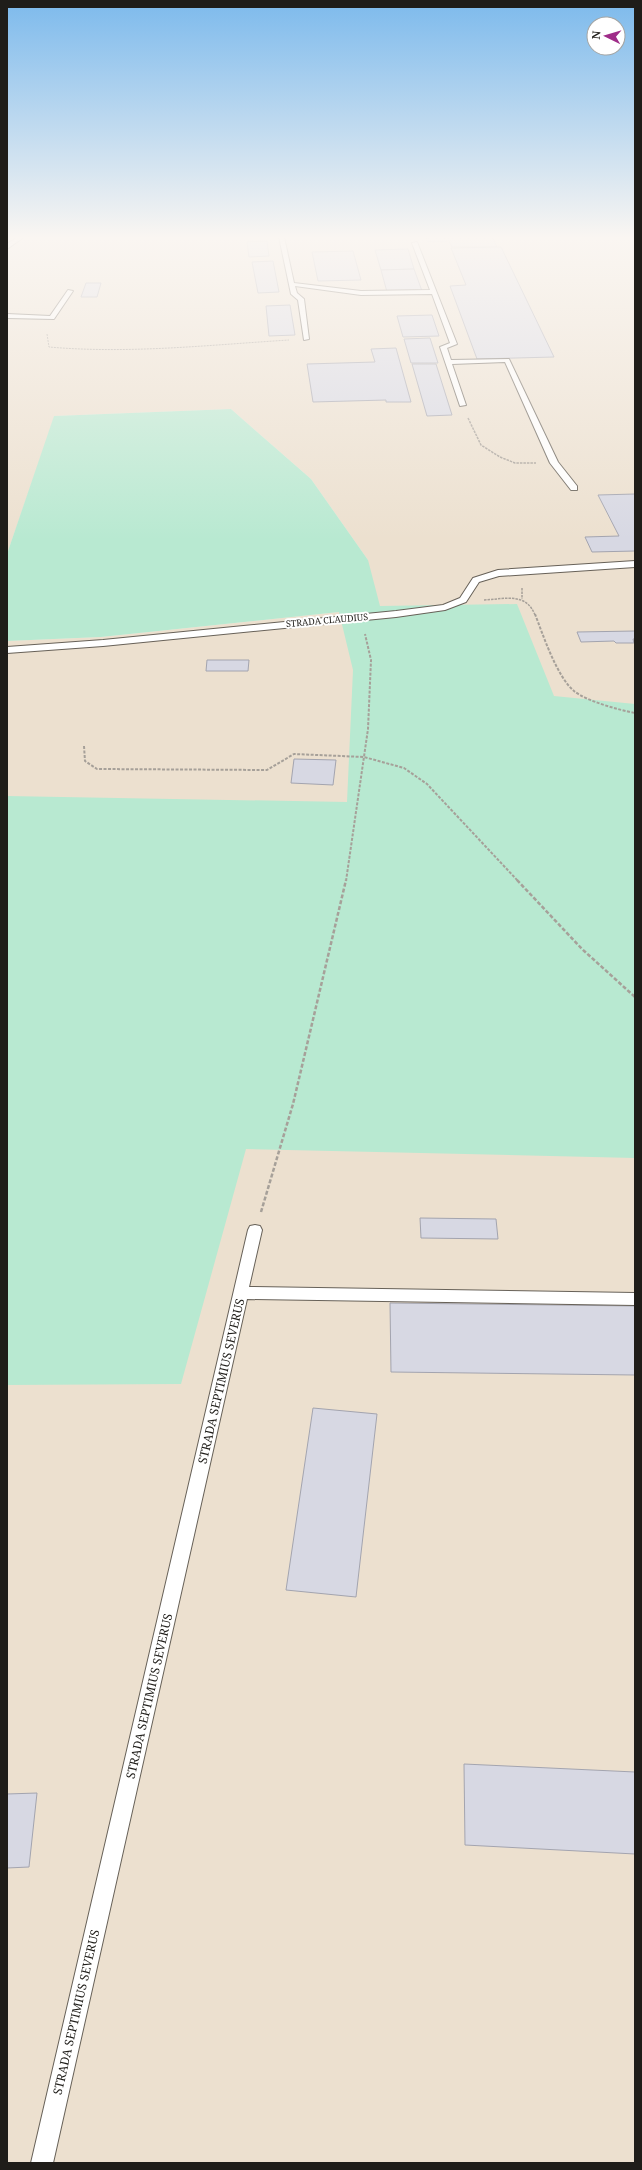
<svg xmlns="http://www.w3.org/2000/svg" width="642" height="2170" font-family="'Noto Serif',serif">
<rect width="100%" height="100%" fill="#f3ebe1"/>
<polygon fill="#ece0cf" points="7,237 635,237 635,2163 7,2163 7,641 101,637 339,612 368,560 311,479 231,409 55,416 7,554"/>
<polygon fill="#b8e9d1" points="231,409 311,479 368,560 380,606 517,604 554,696 635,704 635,1158 246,1149 181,1384 7,1385 7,796 347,802 353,670 339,612 101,637 7,641 7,554 54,416"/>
<g fill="#d7d8e3" stroke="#a3a4af">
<polygon points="426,237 444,237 446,242 428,242"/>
<polygon points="447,237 492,237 497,247 452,247"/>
<polygon points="267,241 269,256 249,257 247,242"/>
<polygon points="501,247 554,357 477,359 450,286 466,285 451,248"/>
<polygon points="408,249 414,269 381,270 375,250"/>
<polygon points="353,251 361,280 318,281 312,252"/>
<polygon points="273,261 279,292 258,293 252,262"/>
<polygon points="414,269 422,291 387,292 381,270"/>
<polygon points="86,283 101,283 97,297 81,297"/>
<polygon points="290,305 295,335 269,336 266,306"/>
<polygon points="432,315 439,336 403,337 397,316"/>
<polygon points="430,338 438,363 411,363 404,339"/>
<polygon points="396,348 411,402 386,402 386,400 313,402 307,364 375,362 371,349"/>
<polygon points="412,364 436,364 452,415 427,416"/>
<polygon points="635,494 635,551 592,552 585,537 619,536 598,495"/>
<polygon points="635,631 635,639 633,639 634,643 616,643 614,641 581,642 577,632"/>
<polygon points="207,660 249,660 248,671 206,671"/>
<polygon points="294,759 336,760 333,785 291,783"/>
<polygon points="420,1218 496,1219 498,1239 421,1238"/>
<polygon points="390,1303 635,1306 635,1375 391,1372"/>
<polygon points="313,1408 377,1414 356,1597 286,1590"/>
<polygon points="464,1764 635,1772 635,1854 465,1845"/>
<polygon points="37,1793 29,1867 7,1868 7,1794"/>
</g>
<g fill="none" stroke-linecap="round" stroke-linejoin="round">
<defs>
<g id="lane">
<polygon points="18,237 24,237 7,249 7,244"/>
<polygon points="279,237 284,237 294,283 361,291 430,290 412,243 417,242 457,344 447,348 451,360 509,359 558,462 577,486 577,490 571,490 550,463 505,362 452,364 466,405 460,406 440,347 450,343 432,294 361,295 295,286 297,293 304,299 309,339 304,340 298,300 291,294"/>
<polygon points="68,290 73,291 54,319 7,318 7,314 50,316"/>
<polygon points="635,561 635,567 499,576 479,582 466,602 445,610 396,617 103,646 7,653 7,647 103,640 396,611 443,605 460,598 473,578 498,570"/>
<polygon points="255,1225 260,1226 262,1230 249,1287 635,1293 635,1305 247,1299 53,2163 31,2163 248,1230 250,1226"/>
</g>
</defs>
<use href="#lane" stroke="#676158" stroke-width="2"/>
<path stroke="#a6a099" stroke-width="1" stroke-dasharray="2 1" stroke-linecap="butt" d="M47,334L49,347C129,354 209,345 289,340"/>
<g stroke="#a6a099" stroke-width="1.5" stroke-dasharray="2.5 1" stroke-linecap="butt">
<polyline points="468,418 481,445 500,457 515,463 536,463"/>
<polyline points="522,588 522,599"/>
<path d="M484,600C505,599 526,592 535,615"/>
</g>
<g stroke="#a6a099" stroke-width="2" stroke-dasharray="3 1.5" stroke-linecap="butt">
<path d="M535,614C543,635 557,677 574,691C586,701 619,710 635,713"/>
<polyline points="84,746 85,761 97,769 267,770 294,754 364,757 404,768 427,784 518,881"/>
<polyline points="346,881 368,729 371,660 365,634"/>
</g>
<g stroke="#a6a099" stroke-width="2.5" stroke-dasharray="4 2" stroke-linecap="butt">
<polyline points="517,880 582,949 635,997"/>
<polyline points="261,1212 293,1104 346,880"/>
</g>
<use href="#lane" fill="#fff" fill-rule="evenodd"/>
</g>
<linearGradient id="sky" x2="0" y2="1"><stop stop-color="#7dbaec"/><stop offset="0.44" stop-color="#faf6f2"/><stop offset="1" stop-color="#faf6f2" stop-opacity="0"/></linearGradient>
<rect width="642" height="540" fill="url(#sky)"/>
<g text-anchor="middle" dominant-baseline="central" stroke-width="4" stroke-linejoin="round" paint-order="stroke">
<g font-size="9" fill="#1f1d19" stroke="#fff">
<text transform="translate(327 620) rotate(-5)">STRADA CLAUDIUS</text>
</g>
<g font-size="12" fill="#1f1d19" stroke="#fff">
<text transform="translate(221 1381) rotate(-77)">STRADA SEPTIMIUS SEVERUS</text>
<text transform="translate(149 1696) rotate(-77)">STRADA SEPTIMIUS SEVERUS</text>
<text transform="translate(76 2012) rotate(-77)">STRADA SEPTIMIUS SEVERUS</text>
</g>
</g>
<rect width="642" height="2170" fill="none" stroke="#1f1d19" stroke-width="16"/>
<g transform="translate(606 36) rotate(275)"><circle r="19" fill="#ffffff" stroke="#a5a5a3"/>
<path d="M0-3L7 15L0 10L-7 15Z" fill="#9f2c88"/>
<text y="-6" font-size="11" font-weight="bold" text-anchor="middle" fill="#1f1d19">N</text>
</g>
</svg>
